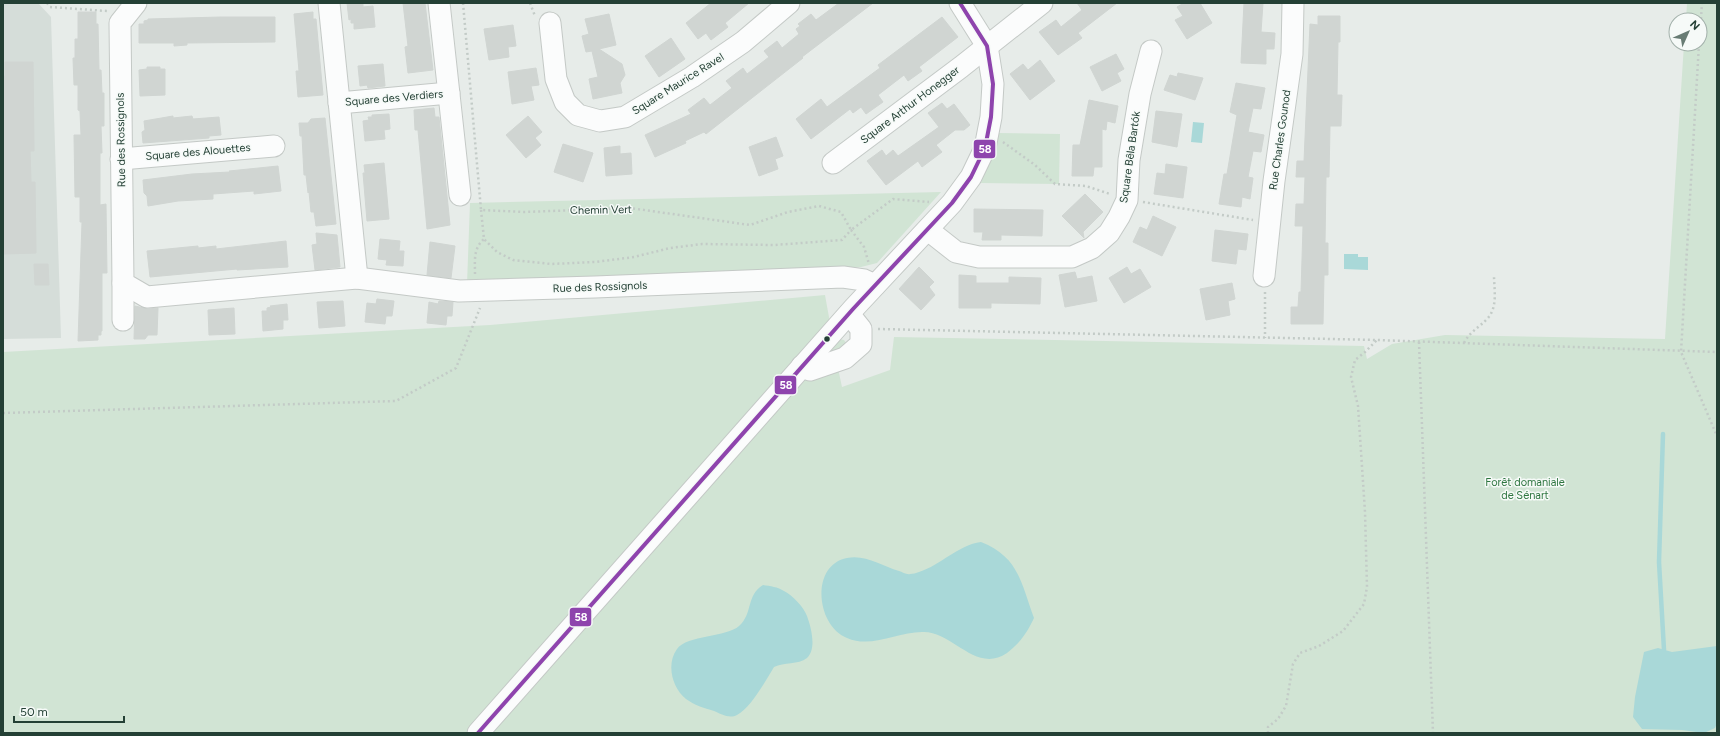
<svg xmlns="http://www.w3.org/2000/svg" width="1720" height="736" font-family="Figtree,sans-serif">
<rect width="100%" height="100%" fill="#e7ece9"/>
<polygon fill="#d5ddd9" points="3,3 38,3 51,17 61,338 3,339"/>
<g fill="#d1e4d4">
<polygon points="1687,3 1717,3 1717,733 3,733 3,352 490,325 825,295 834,345 839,339 844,340 849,347 836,359 842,387 890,370 894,337 1364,346 1367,359 1392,344 1445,335 1665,339 1684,44 1700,44 1700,20 1686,20"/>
<polygon points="996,133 1060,134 1059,184 981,183"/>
<polygon points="941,192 877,263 861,267 467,284 470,203"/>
</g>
<g fill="#a9d8d8">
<polygon points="1193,122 1204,123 1202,143 1191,142"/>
<polygon points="1344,254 1358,254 1358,257 1368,257 1368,270 1344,269"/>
<path d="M981,542C1019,557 1021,583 1034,618C1027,633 1020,643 1007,653C976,674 953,632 924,632C899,631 872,649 847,638C816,626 810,565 847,558C865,554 882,566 899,571C902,572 907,575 910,574C913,574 916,573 919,572C941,565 958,545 981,542Z"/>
<path d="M763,585C770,586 778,587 784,591C793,596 803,606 807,616C811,627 817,649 807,658C798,665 784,662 774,667C766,680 751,708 737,715C729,719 721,714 714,711C704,708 694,705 686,699C672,688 666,664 677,649C687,635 727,637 739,626C753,614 746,595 763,585Z"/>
<polygon points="1717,646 1717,723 1715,728 1704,733 1682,730 1642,729 1633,717 1635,697 1644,652 1658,648 1672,652"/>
</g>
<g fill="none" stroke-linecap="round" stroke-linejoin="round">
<polyline stroke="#a9d8d8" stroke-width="4.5" points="1663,434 1659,562 1664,650"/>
</g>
<g fill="#d0d5d2" stroke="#d0d5d2">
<polygon points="347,3 363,3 363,7 373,6 375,27 354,29 354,23 351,23 351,19 349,20"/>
<polygon points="403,3 425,3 433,70 408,73 405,47 408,46"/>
<polygon points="711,3 749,3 725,23 728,27 711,40 706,33 698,39 686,23"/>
<polygon points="839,3 873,3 802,57 803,58 706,134 704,132 685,141 686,143 655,157 645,135 691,114 688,110 704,98 710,105 732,88 726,81 743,68 747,74 769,57 764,51 777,41 782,48 799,34 796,29 800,26 798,24 811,14 816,20"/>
<polygon points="1077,3 1117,3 1078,33 1082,38 1058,55 1039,32 1056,20 1061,27 1082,10"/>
<polygon points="1184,3 1200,3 1212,23 1187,39 1175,20 1183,16 1177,7"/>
<polygon points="1244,3 1263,3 1261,32 1275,33 1274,49 1266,49 1266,64 1241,63"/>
<polygon points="78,12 96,12 96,24 98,24 99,70 101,70 102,93 104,93 104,126 101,126 102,153 100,153 100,205 106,204 107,273 102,273 102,331 101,331 101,335 98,335 98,340 78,341 82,222 80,222 80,197 75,197 74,135 81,135 80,111 78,110 78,85 74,85 73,58 75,58 75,39 78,39"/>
<polygon points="313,12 313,19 316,19 323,95 298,97 296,71 299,71 294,14"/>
<polygon points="609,14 616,45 599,49 622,64 625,75 620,83 622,93 593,99 589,79 598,77 592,51 586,52 582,36 589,34 585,19"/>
<polygon points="1318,16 1340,16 1340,42 1338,42 1337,95 1342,95 1341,126 1330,126 1329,177 1326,177 1325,243 1328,243 1328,275 1324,275 1323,324 1291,324 1291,307 1298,307 1299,292 1301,292 1303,226 1295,226 1296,204 1304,204 1305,177 1296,177 1297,161 1304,161 1310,24 1318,25"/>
<polygon points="221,17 275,17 275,42 187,43 187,45 174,46 174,43 139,43 139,24 144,24 144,21 148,20 148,19"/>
<polygon points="942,17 958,37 919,67 922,71 908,81 904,75 878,95 883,102 866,114 861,107 853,113 850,109 811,139 796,119 821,99 827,107 880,68 878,65"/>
<polygon points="513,25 516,46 508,47 509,57 489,60 484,29"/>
<polygon points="671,38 685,59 659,77 645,56"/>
<polygon points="1116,54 1124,69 1117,73 1121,81 1102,91 1090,67"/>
<polygon points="1040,60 1055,81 1030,100 1010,74 1023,64 1028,70"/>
<polygon points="5,62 33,62 34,151 30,151 31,182 35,182 36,253 3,254 3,77 5,76"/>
<polygon points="383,64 385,86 368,88 367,85 360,86 358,66"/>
<polygon points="147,67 160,67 160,69 165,69 165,95 140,96 139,70 147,69"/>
<polygon points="536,68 539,85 531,86 534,100 512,104 508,72"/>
<polygon points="1178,73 1203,78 1195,100 1164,90 1170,75 1177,77"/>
<polygon points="1236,83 1265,88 1261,109 1253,108 1248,132 1264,135 1261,152 1253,151 1248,177 1253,178 1250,199 1242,197 1241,207 1219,204 1224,174 1227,174 1237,115 1230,112"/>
<polygon points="1089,100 1118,106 1115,123 1107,121 1106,130 1102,129 1102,167 1094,167 1093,176 1072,176 1073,145 1080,145"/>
<polygon points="942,103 947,109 954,104 970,125 964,130 955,130 936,145 942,152 922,167 918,161 886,185 867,161 882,150 886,156 893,150 898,156 939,127 928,113"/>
<polygon points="434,108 435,117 439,117 450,225 427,229 418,130 415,130 414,110"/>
<polygon points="1156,111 1182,114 1177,147 1152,142"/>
<polygon points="389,114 390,129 384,130 385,139 365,141 363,121 369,120 368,117 372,117 372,115"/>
<polygon points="173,116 173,118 192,116 193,119 219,117 221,135 209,136 209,138 143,143 142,132 145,130 144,121"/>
<polygon points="528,116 542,132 535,138 541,145 526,158 506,135"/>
<polygon points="325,118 336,224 316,226 314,212 311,212 309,192 308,193 306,175 304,175 302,136 300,136 299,123 308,123 311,119"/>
<polygon points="776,137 783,156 775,159 778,169 759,176 749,147"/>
<polygon points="563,144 593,153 583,182 554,172"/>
<polygon points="620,146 620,154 631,153 632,174 606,176 604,148"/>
<polygon points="384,163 389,219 367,221 363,173 365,173 364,165"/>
<polygon points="1166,164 1187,167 1183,198 1154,194 1157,173 1165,174"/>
<polygon points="278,166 281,191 254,194 254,191 213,194 213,199 178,201 148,206 147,196 144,193 143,180 192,174 230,172 229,171"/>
<polygon points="1085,194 1103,212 1083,232 1084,238 1062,216"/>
<polygon points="974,209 1043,210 1042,236 1001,235 1001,240 982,240 983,232 974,232"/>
<polygon points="1153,216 1176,227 1162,256 1133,242 1140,227 1147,230"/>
<polygon points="1215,230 1248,234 1246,250 1238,249 1236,264 1212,261"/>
<polygon points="316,233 337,235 340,267 315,270 312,245 317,244"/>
<polygon points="380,239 400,241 399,251 404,251 403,266 386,265 387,260 378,259"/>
<polygon points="286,241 288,267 237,270 237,269 150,277 147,251 198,246 198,248 216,246 216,249"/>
<polygon points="430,242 455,246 451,278 427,275"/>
<polygon points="34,264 48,264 49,285 35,285"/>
<polygon points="919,267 934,282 929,287 935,295 921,310 899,289"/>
<polygon points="1127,267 1131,274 1140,269 1151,287 1124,303 1109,278"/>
<polygon points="1075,272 1077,279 1092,276 1097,301 1065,307 1059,275"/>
<polygon points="959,275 976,276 976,283 1009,283 1009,277 1041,278 1040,304 991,303 991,308 959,308"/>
<polygon points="1232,283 1235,299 1228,301 1230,315 1206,320 1200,289"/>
<polygon points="377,299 394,301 392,316 386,316 385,324 365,322 367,303 376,304"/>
<polygon points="343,301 345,326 319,328 317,302"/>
<polygon points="439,301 453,302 452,316 447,316 446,325 427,323 429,302 438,304"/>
<polygon points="287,304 288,320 283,320 283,329 263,331 262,311 267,311 267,308 271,307 270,306"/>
<polygon points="135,306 148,309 158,308 157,335 148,335 145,339 134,339"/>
<polygon points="234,308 235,334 209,335 208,310"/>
</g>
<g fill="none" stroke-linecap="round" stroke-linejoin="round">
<defs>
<g id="minor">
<polyline points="136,3 120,23 123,283 147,297 357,278 459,291 595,287 843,277 864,280 875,285"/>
<polyline points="329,3 357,278"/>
<polyline points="439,3 460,195"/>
<polyline points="550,23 556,79 565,102 578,115 600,121 625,117 692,77 743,42 789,3"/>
<polyline points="339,103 449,93"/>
<polyline points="121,159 274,146"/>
<polyline points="833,163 961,67 1042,3"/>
<polyline points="928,230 956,252 979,257 1072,257 1092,248 1109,233 1119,217 1127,200 1129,160 1140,94 1151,51"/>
<polyline points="1264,276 1274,181 1292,54 1293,3"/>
<polyline points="123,320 123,283"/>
<polyline points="802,366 810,370 845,358 861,344 861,329 849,314"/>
<polyline points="478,733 853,309 952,203 971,177 985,148 991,117 993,84 987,46 960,3"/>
</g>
</defs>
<use href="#minor" stroke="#c4c9c6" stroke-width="23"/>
<g stroke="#c3cbc7" stroke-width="2.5" stroke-dasharray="2 3" stroke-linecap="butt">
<polyline points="47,3 50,7 107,11"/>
<polyline points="463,3 481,210 524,212 630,208 750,225 788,212 819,206 841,212 851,230 893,199 929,202"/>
<polyline points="530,3 535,16"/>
<polyline points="1700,34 1702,3"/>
<polyline points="1699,44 1681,352 1717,436"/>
<polyline points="1003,142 1035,165 1055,184 1086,186 1110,194"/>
<polyline points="1143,202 1253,220"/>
<polyline points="481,210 484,239 497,252 513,260 551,264 595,262 634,257 670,248 702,244 774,245 842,240 851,230 864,247 869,264"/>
<path d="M475,274C475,260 473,249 484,239"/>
<polyline points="1265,292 1265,338"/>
<polyline points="878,329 1377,340 1717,352"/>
<polyline points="1419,342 1433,733"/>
<path d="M1464,343C1470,331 1479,328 1488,318C1498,306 1494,289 1494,275"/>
<polyline points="3,413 396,401 456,368 480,308"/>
<polyline points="1268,733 1268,727 1278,719 1286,706 1293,664 1300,653 1319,646 1343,631 1364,604 1367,587 1365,512 1358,406 1351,377 1355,360 1365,352 1377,340"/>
</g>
<use href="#minor" stroke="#fbfcfc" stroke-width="21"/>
<defs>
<polyline id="bus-1" points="478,733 853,309 952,203 971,177 985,148 991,117 993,84 987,46 960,3"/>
</defs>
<use href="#bus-1" stroke="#f6faf8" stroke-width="7"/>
<use href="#bus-1" stroke="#8e44ad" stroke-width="4"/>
</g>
<circle fill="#244035" stroke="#f6faf8" stroke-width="1.5" cx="827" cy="339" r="3.5"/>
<g text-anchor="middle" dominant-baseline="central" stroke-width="3" stroke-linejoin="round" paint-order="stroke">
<g font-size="11" fill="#244035" stroke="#f6faf8">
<text transform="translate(678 84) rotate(-32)">Square Maurice Ravel</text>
<text transform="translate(394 98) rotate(-5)">Square des Verdiers</text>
<text transform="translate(910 105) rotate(-37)">Square Arthur Honegger</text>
<text transform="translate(121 140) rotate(-91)">Rue des Rossignols</text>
<text transform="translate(1280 140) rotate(-82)">Rue Charles Gounod</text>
<text transform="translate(198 152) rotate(-5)">Square des Alouettes</text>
<text transform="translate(1130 157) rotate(-82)">Square Bêla Bartók</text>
<text transform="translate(601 210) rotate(-1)">Chemin Vert</text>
<text transform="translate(600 287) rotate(-2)">Rue des Rossignols</text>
</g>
<g font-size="11" fill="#2f7641" stroke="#f6faf8">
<text x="1525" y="482">Forêt domaniale<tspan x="1525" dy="13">de Sénart</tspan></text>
</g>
</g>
<g stroke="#f6faf8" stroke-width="1.5">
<rect x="973" y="139" width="23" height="20" rx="4" fill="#8e44ad"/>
<rect x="774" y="375" width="23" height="20" rx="4" fill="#8e44ad"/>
<rect x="569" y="607" width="23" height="20" rx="4" fill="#8e44ad"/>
</g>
<g font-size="11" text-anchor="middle" font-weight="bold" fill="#fff">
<text x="985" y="153">58</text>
<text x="786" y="389">58</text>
<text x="581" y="621">58</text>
</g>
<rect width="1720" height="736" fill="none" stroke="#244035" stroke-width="8"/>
<g transform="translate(1688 32) rotate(45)"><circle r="19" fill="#f6faf8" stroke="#a2b0aa"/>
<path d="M0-3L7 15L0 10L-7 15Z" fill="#687c74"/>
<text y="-6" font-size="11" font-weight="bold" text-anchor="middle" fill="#244035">N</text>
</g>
<path d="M14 716v6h110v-6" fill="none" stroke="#244035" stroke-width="2"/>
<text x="20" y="716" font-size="12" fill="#244035" stroke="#f6faf8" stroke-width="3" paint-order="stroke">50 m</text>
</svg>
